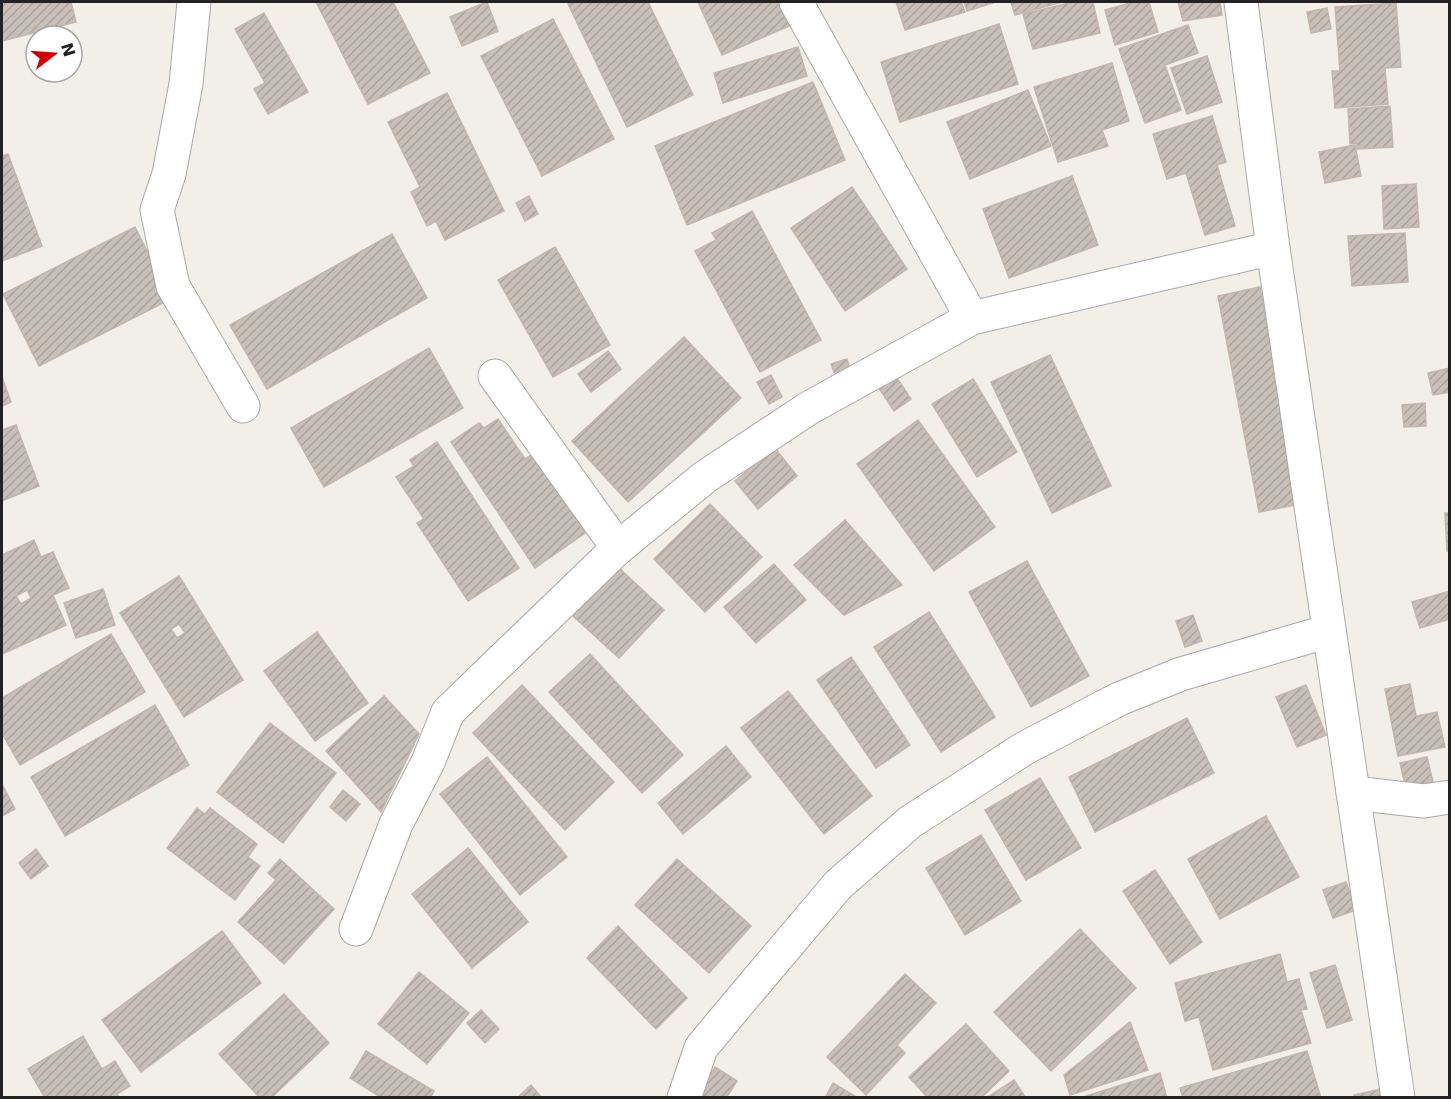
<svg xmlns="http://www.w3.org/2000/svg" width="1451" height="1099" font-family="'DejaVu Sans',sans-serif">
<defs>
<pattern id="building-hatch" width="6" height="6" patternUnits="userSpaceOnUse" patternTransform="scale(1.5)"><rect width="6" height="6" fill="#c7bfb8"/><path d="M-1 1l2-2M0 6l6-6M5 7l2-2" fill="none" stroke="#aba49e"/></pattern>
</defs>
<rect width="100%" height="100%" fill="#f2efe9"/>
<g fill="url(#building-hatch)" stroke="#c4b6ab" stroke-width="1.5" fill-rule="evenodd">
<polygon points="2,2 71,2 76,22 2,41"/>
<polygon points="316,2 393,2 430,73 368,104"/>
<polygon points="487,2 498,31 462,46 450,17"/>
<polygon points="573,2 648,2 693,95 627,127 568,4"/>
<polygon points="698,2 778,2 789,26 722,55"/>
<polygon points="896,2 961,2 965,12 905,30"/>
<polygon points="964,2 992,2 993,3 967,11"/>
<polygon points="1011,2 1062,2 1015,15"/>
<polygon points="1073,2 1093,2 1100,33 1033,49 1023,14"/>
<polygon points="1134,2 1149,2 1158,32 1115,45 1105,10"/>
<polygon points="1178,2 1220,2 1222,15 1183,21"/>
<polygon points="1396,3 1401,67 1385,68 1388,104 1335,108 1332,71 1340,71 1335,7"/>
<polygon points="1327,8 1331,29 1311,33 1307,12"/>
<polygon points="264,13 308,92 268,114 254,89 265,83 235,29"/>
<polygon points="553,19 614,139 542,176 481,56"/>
<polygon points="999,24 1018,84 900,122 881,62"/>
<polygon points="1188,25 1198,53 1165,65 1181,110 1145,123 1119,49"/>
<polygon points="798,47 807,76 723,103 714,73"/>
<polygon points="1207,56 1222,102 1187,114 1171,68"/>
<polygon points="1112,63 1129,121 1102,130 1108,146 1058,162 1034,87"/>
<polygon points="813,82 845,160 687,225 655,146"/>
<polygon points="1028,90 1051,146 970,179 947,122"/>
<polygon points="447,93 504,211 445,240 436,221 427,226 411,192 420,187 388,122"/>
<polygon points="1390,106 1393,147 1357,149 1357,143 1350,144 1348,109"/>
<polygon points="1212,116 1226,162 1217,165 1235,226 1205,235 1186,173 1167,179 1153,134"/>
<polygon points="1355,145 1361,176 1325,183 1319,152"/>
<polygon points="8,154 42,246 2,261 2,156"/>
<polygon points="1072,176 1098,245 1009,278 983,209"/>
<polygon points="1416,184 1419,227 1384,229 1382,186"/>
<polygon points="852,187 907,269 845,311 791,228"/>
<polygon points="529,196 538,214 525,221 516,203"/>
<polygon points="752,211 821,340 760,372 695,251 716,240 712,233"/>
<polygon points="135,227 171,299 39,366 3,294"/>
<polygon points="1405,233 1408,282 1352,286 1348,236"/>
<polygon points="392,234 427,298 267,389 230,325"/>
<polygon points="555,247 610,345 553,377 498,280"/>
<polygon points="1260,287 1301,504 1259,512 1218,296"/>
<polygon points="684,337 741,398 628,502 572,441"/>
<polygon points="429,348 463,408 324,487 291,428"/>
<polygon points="608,351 621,369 591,392 578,374"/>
<polygon points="1050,355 1111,486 1052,513 991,382"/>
<polygon points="847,359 852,375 837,380 831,364"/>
<polygon points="1450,368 1450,392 1433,395 1428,373"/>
<polygon points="771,375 782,397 769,404 757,382"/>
<polygon points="895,375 911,399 894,411 878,387"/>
<polygon points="2,377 11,402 2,406"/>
<polygon points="973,379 1017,452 977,477 932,404"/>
<polygon points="1425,403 1426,426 1404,427 1402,405"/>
<polygon points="498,419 525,459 533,454 585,533 535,568 451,442 479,423 484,428"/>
<polygon points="918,420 995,527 934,571 857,464"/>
<polygon points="16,425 39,486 2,501 2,430"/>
<polygon points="437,442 519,568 468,601 417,523 424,519 396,477 414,466 410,460"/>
<polygon points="774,447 797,476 758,509 735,481"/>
<polygon points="710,504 762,557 705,612 654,559"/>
<polygon points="1445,513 1450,513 1450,551 1447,551"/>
<polygon points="845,520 902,585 844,615 794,565"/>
<path d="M34,540L41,557L53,552L69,588L53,595L66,625L2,654V555ZM27,590L31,598L21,604L16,596Z"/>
<polygon points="1027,561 1089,676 1031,707 969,592"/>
<polygon points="774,564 806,600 756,643 724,607"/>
<polygon points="619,568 664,610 619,658 573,616"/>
<path d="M179,576L243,680L184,717L120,613ZM179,624L185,633L177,638L171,629Z"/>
<polygon points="103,589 115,625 76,638 64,603"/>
<polygon points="1450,591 1450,619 1420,628 1412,602"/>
<polygon points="929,612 995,717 941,752 874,647"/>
<polygon points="1193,615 1202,641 1185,647 1176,621"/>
<polygon points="317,632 368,703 315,741 264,671"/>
<polygon points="111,634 145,692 20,765 2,733 2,698"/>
<polygon points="590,654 683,755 642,793 549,692"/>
<polygon points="851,657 910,745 876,768 817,680"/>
<polygon points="1410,684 1416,716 1437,712 1445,747 1398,756 1385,689"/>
<polygon points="522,685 614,782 565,830 473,733"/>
<polygon points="1306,685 1326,735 1297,747 1276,697"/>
<polygon points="788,691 872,796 824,834 741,728"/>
<polygon points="384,696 419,734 381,812 326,751"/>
<polygon points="155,705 189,765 65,836 31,777"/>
<polygon points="1187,718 1214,773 1095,832 1069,777"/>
<polygon points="270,723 336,773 283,843 217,792"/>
<polygon points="726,746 751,777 683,834 658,803"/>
<polygon points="487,757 567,857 520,895 440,794"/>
<polygon points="1427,757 1433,782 1406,789 1400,763"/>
<polygon points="1040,778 1081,848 1026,880 985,810"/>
<polygon points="2,784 15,809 2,816"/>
<polygon points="343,790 360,804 346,821 330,807"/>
<polygon points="197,808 205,814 210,808 257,844 248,857 260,866 235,900 167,848"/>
<polygon points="1266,816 1299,877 1220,919 1188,859"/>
<polygon points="981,835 1021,901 965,935 926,868"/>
<polygon points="468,848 528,922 472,968 412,894"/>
<polygon points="36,849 48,866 31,879 19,863"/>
<polygon points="280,859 334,909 284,964 238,922 276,880 268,873"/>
<polygon points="677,859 751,926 709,973 635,905"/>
<polygon points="1155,870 1202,942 1170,964 1123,891"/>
<polygon points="1346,882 1356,910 1333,918 1323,890"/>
<polygon points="618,926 687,998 656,1029 587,958"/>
<polygon points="1080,929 1136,988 1051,1071 994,1012"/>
<polygon points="222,931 261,983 141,1072 102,1020"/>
<polygon points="1280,954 1287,982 1299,979 1307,1009 1301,1010 1311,1043 1213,1070 1199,1017 1185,1021 1175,983"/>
<polygon points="1335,965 1352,1020 1327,1028 1310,973"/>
<polygon points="419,972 469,1013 427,1064 378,1024"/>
<polygon points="905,974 936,1003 897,1045 905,1053 866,1095 827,1057"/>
<polygon points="284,994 329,1043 271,1098 260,1098 219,1054"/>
<polygon points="481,1010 499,1029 485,1043 467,1023"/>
<polygon points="1130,1022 1148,1070 1070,1095 1064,1075"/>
<polygon points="966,1024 1009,1071 981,1098 928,1098 909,1077"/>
<polygon points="83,1036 102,1069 115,1061 130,1086 117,1094 119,1098 45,1098 28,1069"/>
<polygon points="366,1051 434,1091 430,1098 382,1098 350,1078"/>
<polygon points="1307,1051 1321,1098 1183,1098 1180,1088"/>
<polygon points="715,1067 737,1081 726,1098 704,1098 698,1093"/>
<polygon points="1160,1073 1167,1098 1086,1098 1086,1096"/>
<polygon points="1014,1080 1026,1098 986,1098"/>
<polygon points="833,1083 858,1098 825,1098"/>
<polygon points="531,1085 542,1098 517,1098"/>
<polygon points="1381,1089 1382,1098 1355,1098 1354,1095"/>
</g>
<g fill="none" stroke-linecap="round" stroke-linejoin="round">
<defs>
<g id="minor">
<polyline points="194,2 186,84 169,174 157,210 173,286 243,406"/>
<polyline points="796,2 972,318"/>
<polyline points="1241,2 1273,248 1398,1098"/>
<polyline points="495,376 618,548"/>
<polyline points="1353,793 1424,801 1450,797"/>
<polyline points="356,929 396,824 428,762 448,712 618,548 705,477 809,408 972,318 1273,248"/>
<polyline points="684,1098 701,1048 735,1007 838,885 910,822 1025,748 1119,699 1181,674 1329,631"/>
</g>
</defs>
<use href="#minor" stroke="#a9a9a9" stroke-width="35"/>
<use href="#minor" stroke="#fff" stroke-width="33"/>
</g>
<rect width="1451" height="1099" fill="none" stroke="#222222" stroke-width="6"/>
<g transform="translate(54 54) rotate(73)"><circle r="28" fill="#ffffff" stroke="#a7a7a7" stroke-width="1.5"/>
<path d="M0-4.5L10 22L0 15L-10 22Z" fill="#d40000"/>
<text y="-9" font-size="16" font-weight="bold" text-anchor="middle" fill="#222222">N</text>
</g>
</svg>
